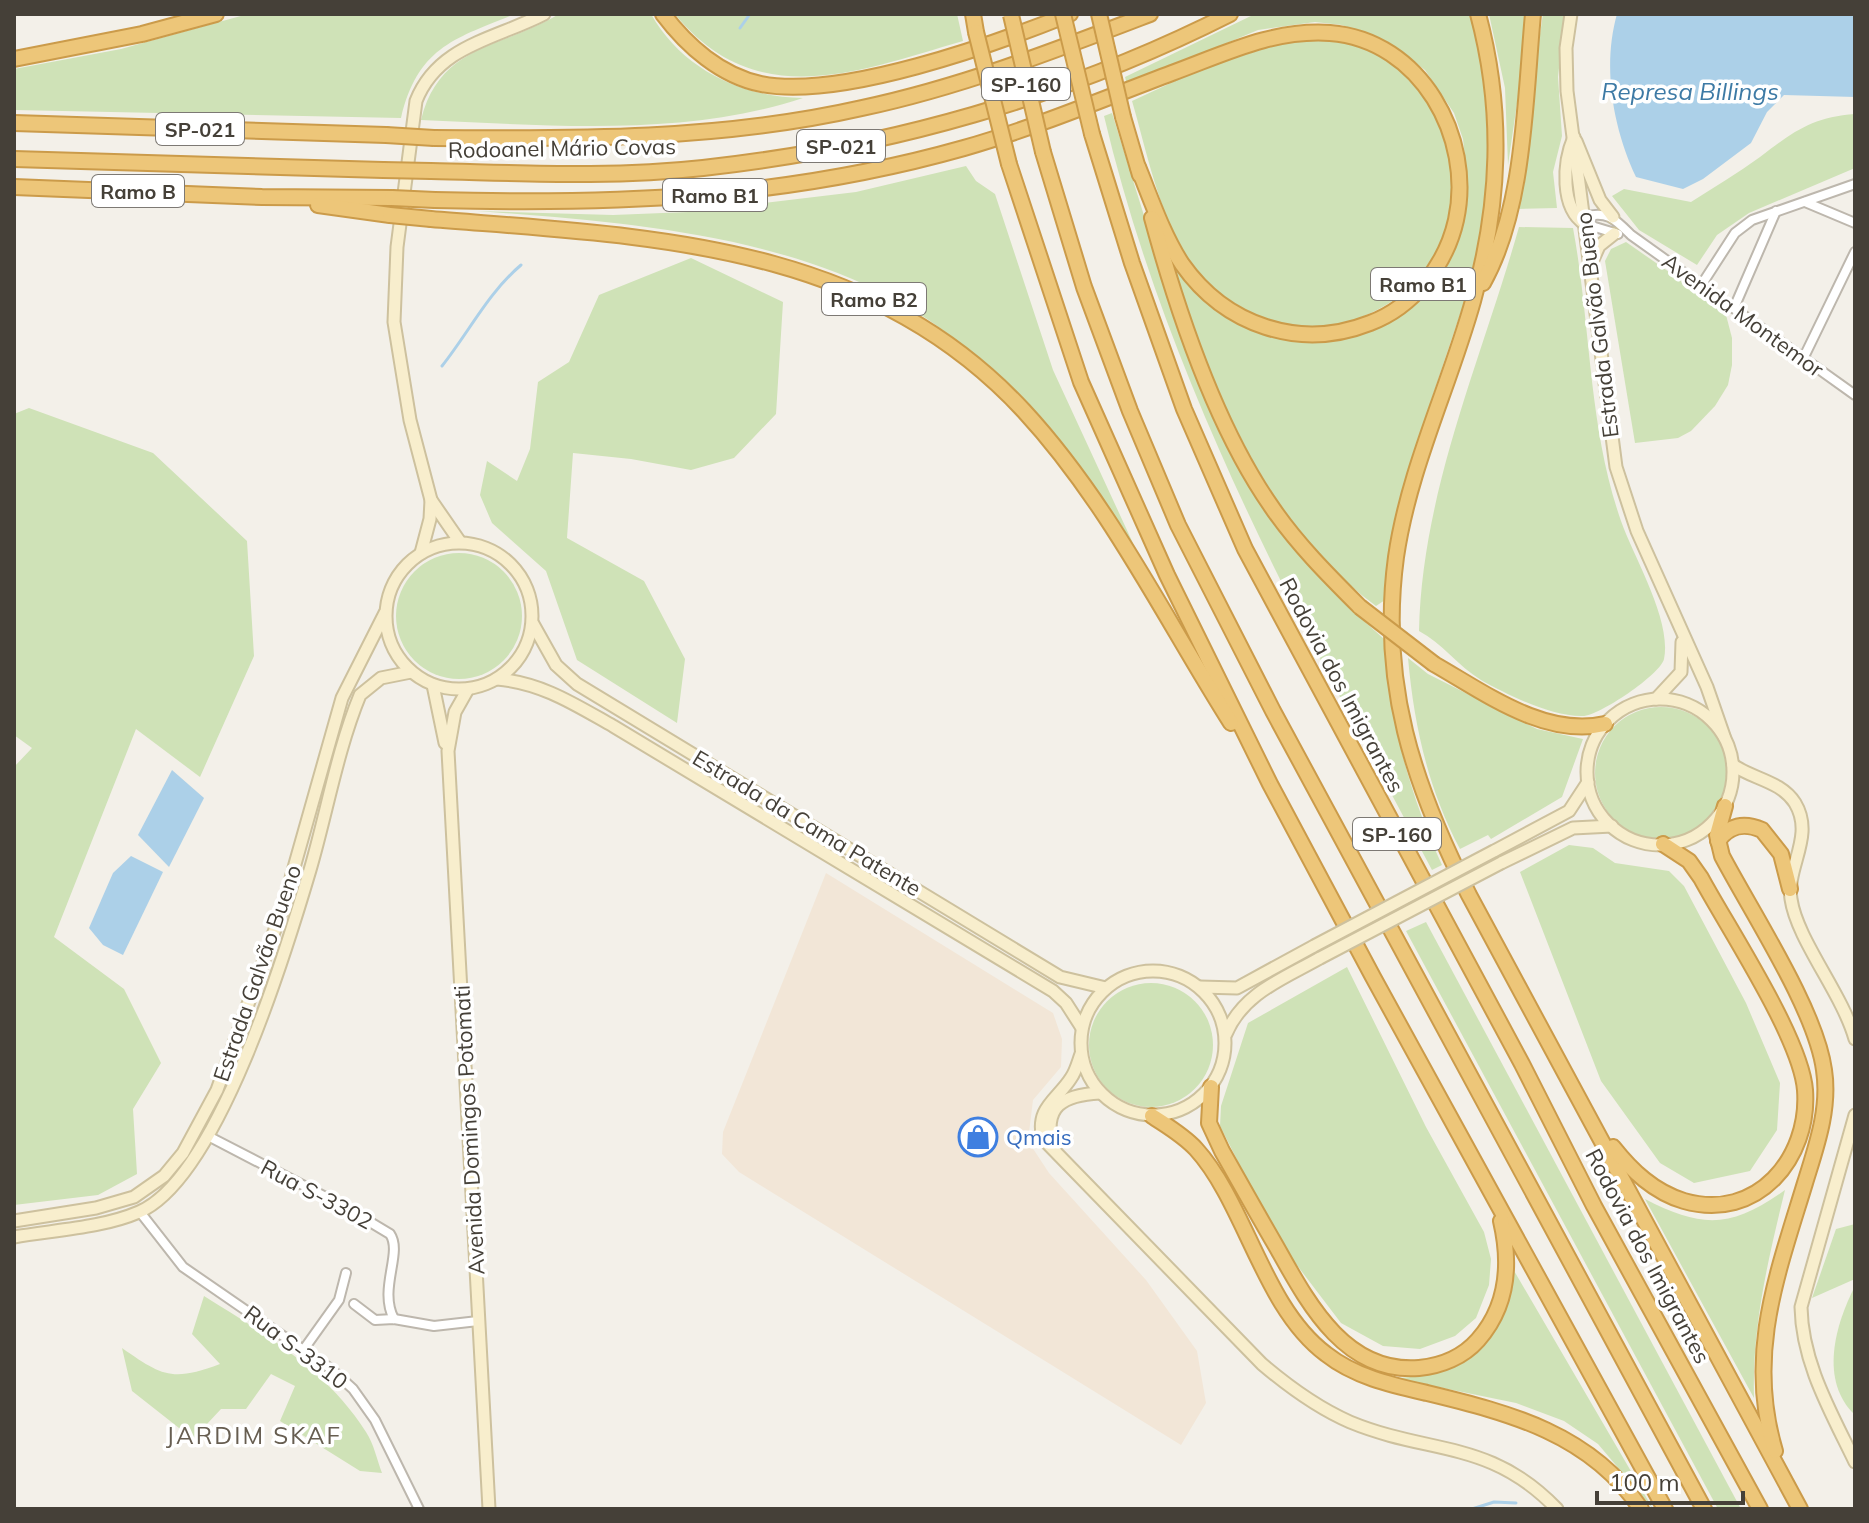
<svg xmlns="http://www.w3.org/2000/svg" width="1869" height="1523" font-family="Mulish,sans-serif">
<rect width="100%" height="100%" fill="#f3f0e9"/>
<polygon fill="#f2e6d7" points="826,873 1053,1013 1062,1039 1061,1067 1033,1100 1028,1141 1049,1173 1146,1280 1197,1351 1206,1403 1181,1445 739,1172 722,1154 723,1132"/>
<g fill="#cfe2b7">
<path d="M248,14H515C454,39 418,47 401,118L14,110V69L121,49Z"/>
<path d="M559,14H651C682,69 741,97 803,98C682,138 546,125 421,120C440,44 501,49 559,14Z"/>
<path d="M675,14H957L963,41C859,71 756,114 675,14Z"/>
<path d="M1255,14H1473C1486,65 1494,117 1492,170C1490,230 1468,291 1449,347C1421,431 1392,512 1385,600L1376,606C1256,518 1206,367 1160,232L1187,280L1287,338L1382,322L1458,238L1468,186L1463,139L1454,113L1425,70L1390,43L1342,25L1315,22L1258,30L1127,85L1125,77Z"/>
<polygon points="1489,14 1530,14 1508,165 1505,88"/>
<polygon points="1543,14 1565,14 1558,77 1562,136 1553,172 1557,208 1514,209"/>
<path d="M1337,37C1399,60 1423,72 1445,138C1448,149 1455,162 1456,173C1457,182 1453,194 1452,203C1437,325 1277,372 1200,275C1161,227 1149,159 1132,101L1229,56L1282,38Z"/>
<path d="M1112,113L1171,302L1227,442L1364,621L1384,639C1390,720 1408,791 1442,865L1432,870C1303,628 1168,386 1104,116Z"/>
<path d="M1855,114V168L1749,213L1717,235L1697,265L1639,230L1612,196L1624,189L1691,202C1714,187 1738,173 1760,157C1793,132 1812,117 1855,114Z"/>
<path d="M966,166L976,181L995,194L1053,370L1150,580C1113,532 1076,484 1039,436C1022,414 1006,389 987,369C862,238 647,224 477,211L613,215L688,212L856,192Z"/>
<path d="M1519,227L1573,228C1591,325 1588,426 1621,521C1634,558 1672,620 1664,659C1661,674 1599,716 1583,716C1552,717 1508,695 1481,680C1458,666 1442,643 1419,631C1422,491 1481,361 1519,227Z"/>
<polygon points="1626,242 1725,311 1732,338 1732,365 1728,385 1715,406 1691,431 1678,438 1635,443 1605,261 1611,249"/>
<polygon points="691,258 783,302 776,414 734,458 691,470 631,459 573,453 567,538 644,581 685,659 677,723 577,660 546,571 492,523 480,495 487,461 517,481 530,449 538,382 569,362 599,295"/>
<polygon points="29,408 153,453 247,541 254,656 200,777 136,729 54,937 124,989 161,1063 133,1109 137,1174 98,1195 14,1205 14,767 32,748 14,735 14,414"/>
<circle cx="459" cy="616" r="63"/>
<path d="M1408,658L1428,674L1537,729L1583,739L1562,797L1491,839L1488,835L1460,849C1428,789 1414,725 1408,658Z"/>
<circle cx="1661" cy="773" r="66"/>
<polygon points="1569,845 1593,848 1615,863 1669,871 1684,886 1746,1003 1780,1083 1777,1130 1750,1171 1694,1183 1660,1163 1601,1081 1520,872"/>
<polygon points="1426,922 1741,1509 1718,1509 1406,931"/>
<polygon points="1347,967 1426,1127 1484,1232 1491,1259 1489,1285 1476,1318 1455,1336 1420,1349 1383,1346 1341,1323 1293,1260 1262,1209 1220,1126 1221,1106 1248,1023"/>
<circle cx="1151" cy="1045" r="62"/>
<path d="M1785,1190C1768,1260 1752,1326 1754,1398L1645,1199C1703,1229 1732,1228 1785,1190Z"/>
<polygon points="1855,1224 1855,1279 1812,1298 1836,1229"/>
<path d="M1513,1269L1653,1509L1598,1444L1564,1421L1516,1403L1394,1378C1474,1375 1501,1346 1513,1269Z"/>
<path d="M1855,1286V1415C1819,1381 1835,1325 1855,1286Z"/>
<path d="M204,1296C265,1334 327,1370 366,1432C374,1444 377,1460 382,1473L360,1471L280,1421L295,1386L271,1374L246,1409H221L193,1439L132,1391L122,1348C162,1376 172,1382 220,1364L192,1334Z"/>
</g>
<g fill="#acd0e8">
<path d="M1617,14H1855V97L1784,95L1767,112L1751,143L1703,179L1683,189L1636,177C1613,128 1602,67 1617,14Z"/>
<polygon points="172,770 204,798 169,867 138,835"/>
<polygon points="131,856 163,872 123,955 103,945 89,928 113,873"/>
</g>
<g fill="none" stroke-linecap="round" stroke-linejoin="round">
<g stroke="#acd0e8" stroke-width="3">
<polyline points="740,28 750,14"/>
<path d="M442,366C469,332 488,293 521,265"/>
<polyline points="1472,1509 1494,1502 1516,1503"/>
</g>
<defs>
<g id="street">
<polyline points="1805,202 1855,223"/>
<path d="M1584,217C1607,210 1615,219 1631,235L1855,395"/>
<polyline points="1585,224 1618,234"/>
<polyline points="1702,284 1735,233 1752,220 1855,184"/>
<polyline points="1734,308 1776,211"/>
<polyline points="1803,359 1855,252"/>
<path d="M208,1136L345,1207L390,1234C403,1253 378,1289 394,1319"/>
<polyline points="140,1212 183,1267 331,1369 353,1389 375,1420 419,1509"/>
<polyline points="354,1304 375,1320 394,1319 434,1326 478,1321"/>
<polyline points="304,1349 339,1300 346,1273"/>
</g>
<g id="secondary">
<polyline points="1571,14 1566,48 1567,91 1616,467 1637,531 1707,687 1724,736"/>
<path d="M1574,137C1563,162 1560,208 1585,224"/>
<polyline points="1576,141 1600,200 1613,217"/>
<polyline points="1591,264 1599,246 1614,234"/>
<polyline points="431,500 460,542"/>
<circle cx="459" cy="616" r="73"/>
<path d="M421,553L430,519L431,500L410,420L394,322L397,247L416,101C438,45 496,39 544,14"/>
<polyline points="533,624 556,665 577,684 1060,977 1106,988"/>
<path d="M497,679C542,683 574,704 613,726L1053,991L1066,1003L1082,1028"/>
<polyline points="433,685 445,743"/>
<polyline points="468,689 455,712 448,751 489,1509"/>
<polyline points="1656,699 1681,672 1682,642"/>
<circle cx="1660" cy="772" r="73"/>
<path d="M1733,765C1753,779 1781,781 1795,803C1815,836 1786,867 1791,899C1797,940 1842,993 1855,1039"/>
<polyline points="1494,851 1569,811 1588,782"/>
<polyline points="1501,863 1573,828 1612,826"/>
<circle cx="1153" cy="1043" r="72"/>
<polyline points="1200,987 1237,988 1314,946"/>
<path d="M1226,1034C1243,993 1283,979 1320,958"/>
<path d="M1081,1054C1078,1062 1076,1071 1071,1078C1057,1100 1035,1108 1043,1139L1262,1364C1289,1387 1318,1408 1350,1422C1430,1455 1490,1439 1557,1509"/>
<path d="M1855,1115L1801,1307C1802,1363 1831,1412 1855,1462"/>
<path d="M1053,1147C1042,1106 1063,1095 1100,1093"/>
<polyline points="14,1221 96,1208 134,1197 164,1176 183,1153 217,1090 282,910 342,698 385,613"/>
<path d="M14,1237C54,1230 102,1228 139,1212C218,1178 286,951 310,870C327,812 337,751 360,695L381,678L411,672"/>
</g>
<g id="highway">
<path d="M663,14C687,46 721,76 761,84C840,100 995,44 1070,14"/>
<polyline points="973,14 976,32"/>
<path d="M1478,14C1504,111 1500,204 1473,301C1449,387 1409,468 1396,557C1379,683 1413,784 1469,895L1800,1509"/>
<polyline points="14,59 142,34 216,14"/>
<polyline points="1123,117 1140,175"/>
<polyline points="14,123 386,135"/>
<polyline points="1092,134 1132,263 1184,409 1245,549 1522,1064 1594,1206 1760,1509"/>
<path d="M434,138C577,139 721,140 862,108C961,87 1056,50 1150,14"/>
<polyline points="1043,152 1084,287 1130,411 1178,525 1273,711 1704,1509"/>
<polyline points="14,159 383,170"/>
<polyline points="1009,164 1081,382 1167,575 1270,784 1373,977 1665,1509"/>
<path d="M431,171C522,173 613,178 703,168C886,148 1066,97 1230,14"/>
<polyline points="14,187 262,197 392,198"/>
<path d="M435,200C617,205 787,198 964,148C1034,128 1103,99 1172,73C1224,54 1273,29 1330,33C1421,40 1474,138 1456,220C1446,265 1413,307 1370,323C1299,351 1225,325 1182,264C1163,235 1151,199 1138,167"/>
<polyline points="318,205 390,215"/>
<path d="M1152,218C1177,310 1216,427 1271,506C1296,543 1328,575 1360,607"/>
<path d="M431,219C648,237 865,240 1024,411C1109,503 1165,619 1231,723"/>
<path d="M1483,283C1525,208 1525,98 1533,14"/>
<path d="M1434,664C1485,693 1545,738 1605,724"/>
<path d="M1725,806L1717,835L1722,856C1752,913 1816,1010 1824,1070C1830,1109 1816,1147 1805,1183C1777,1275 1746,1355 1775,1451"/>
<path d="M1718,841C1729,825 1744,822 1762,830L1781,854L1790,889"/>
<path d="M1211,1087L1209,1123L1222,1151C1240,1183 1258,1215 1276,1246C1307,1301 1344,1374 1419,1368C1441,1366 1463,1357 1478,1340C1508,1306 1511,1264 1501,1221"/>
<path d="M1152,1116C1167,1126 1183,1135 1196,1149C1246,1204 1263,1307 1326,1354C1355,1377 1392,1385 1427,1393C1510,1413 1591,1434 1641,1509"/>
<path d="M1613,1147C1632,1171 1654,1192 1684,1201C1757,1222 1810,1158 1805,1090C1801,1038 1728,928 1701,878L1689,861L1663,844"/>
</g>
</defs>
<use href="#street" stroke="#bdb7ad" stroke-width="12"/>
<use href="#secondary" stroke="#cdc19e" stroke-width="15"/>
<use href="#highway" stroke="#cb9b4a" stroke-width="18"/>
<use href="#street" stroke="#fff" stroke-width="8"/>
<use href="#secondary" stroke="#f8eecd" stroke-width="11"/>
<use href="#highway" stroke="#edc679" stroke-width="14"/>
<defs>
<g id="secondary-bridge">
<polyline points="1314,946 1494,851"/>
<polyline points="1320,958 1501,863"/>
</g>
<g id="highway-bridge">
<polyline points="1063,14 1092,134"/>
<polyline points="1099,14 1123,117"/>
<polyline points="1011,15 1043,152"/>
<polyline points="976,32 1009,164"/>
<polyline points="386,135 434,138"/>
<polyline points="383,170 431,171"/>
<polyline points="392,198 435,200"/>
<polyline points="390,215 431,219"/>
<polyline points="1360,607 1434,664"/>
</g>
</defs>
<use href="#secondary-bridge" stroke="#cdc19e" stroke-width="15" stroke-linecap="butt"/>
<use href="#highway-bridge" stroke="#cb9b4a" stroke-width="18" stroke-linecap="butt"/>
<use href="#secondary-bridge" stroke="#f8eecd" stroke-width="11"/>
<use href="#highway-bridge" stroke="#edc679" stroke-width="14"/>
</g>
<defs>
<symbol id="shop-ring" viewBox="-11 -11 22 22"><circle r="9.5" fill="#fff" stroke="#3f7fe0" stroke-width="1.5"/><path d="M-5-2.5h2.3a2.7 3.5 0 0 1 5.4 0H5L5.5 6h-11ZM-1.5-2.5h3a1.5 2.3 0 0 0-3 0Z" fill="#3f7fe0"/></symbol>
</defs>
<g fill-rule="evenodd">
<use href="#shop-ring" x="956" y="1115" width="44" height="44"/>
</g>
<g text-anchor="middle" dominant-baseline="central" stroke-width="7" stroke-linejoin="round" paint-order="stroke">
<g fill="#fff" stroke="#7d7974" stroke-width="2">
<rect x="982" y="68" width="88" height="32" rx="6"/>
<rect x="156" y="113" width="88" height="32" rx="6"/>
<rect x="797" y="130" width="88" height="32" rx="6"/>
<rect x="92" y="175" width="92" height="32" rx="6"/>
<rect x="663" y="179" width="104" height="32" rx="6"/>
<rect x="1371" y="268" width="104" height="32" rx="6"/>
<rect x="822" y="283" width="104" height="32" rx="6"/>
<rect x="1353" y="818" width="88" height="32" rx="6"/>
</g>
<g font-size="20" font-weight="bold" fill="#454038">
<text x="1026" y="84">SP-160</text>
<text x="200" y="129">SP-021</text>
<text x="841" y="146">SP-021</text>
<text x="138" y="191">Ramo B</text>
<text x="715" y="195">Ramo B1</text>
<text x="1423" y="284">Ramo B1</text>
<text x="874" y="299">Ramo B2</text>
<text x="1397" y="834">SP-160</text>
</g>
<g font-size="22" fill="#454038" stroke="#fff">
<text transform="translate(562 148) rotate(-1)">Rodoanel Mário Covas</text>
<text transform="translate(1743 315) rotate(36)">Avenida Montemor</text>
<text transform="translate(1597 325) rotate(-97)">Estrada Galvão Bueno</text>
<text transform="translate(1342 685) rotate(62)">Rodovia dos Imigrantes</text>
<text transform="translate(807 823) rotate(31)">Estrada da Cama Patente</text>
<text transform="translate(257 973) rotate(-71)">Estrada Galvão Bueno</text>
<text transform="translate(469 1130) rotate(-93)">Avenida Domingos Potomati</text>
<text transform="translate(317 1194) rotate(28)">Rua S-3302</text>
<text transform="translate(1648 1256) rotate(62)">Rodovia dos Imigrantes</text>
<text transform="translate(296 1347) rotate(37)">Rua S-3310</text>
</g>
<g font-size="22" fill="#366cbe" stroke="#fff" text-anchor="start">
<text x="1006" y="1137">Qmais</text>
</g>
<g font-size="24" font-style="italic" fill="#3d7aa5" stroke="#fff">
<text x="1690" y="91">Represa Billings</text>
</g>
<g font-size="24" letter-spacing="2" fill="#675e51" stroke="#fff">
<text x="254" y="1435">JARDIM SKAF</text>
</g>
</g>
<rect width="1869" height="1523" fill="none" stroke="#454038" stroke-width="32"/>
<path d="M1597 1491v12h146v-12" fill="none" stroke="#454038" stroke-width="4"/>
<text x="1609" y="1491" font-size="24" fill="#454038" stroke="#ffffff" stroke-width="6" paint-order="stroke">100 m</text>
</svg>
